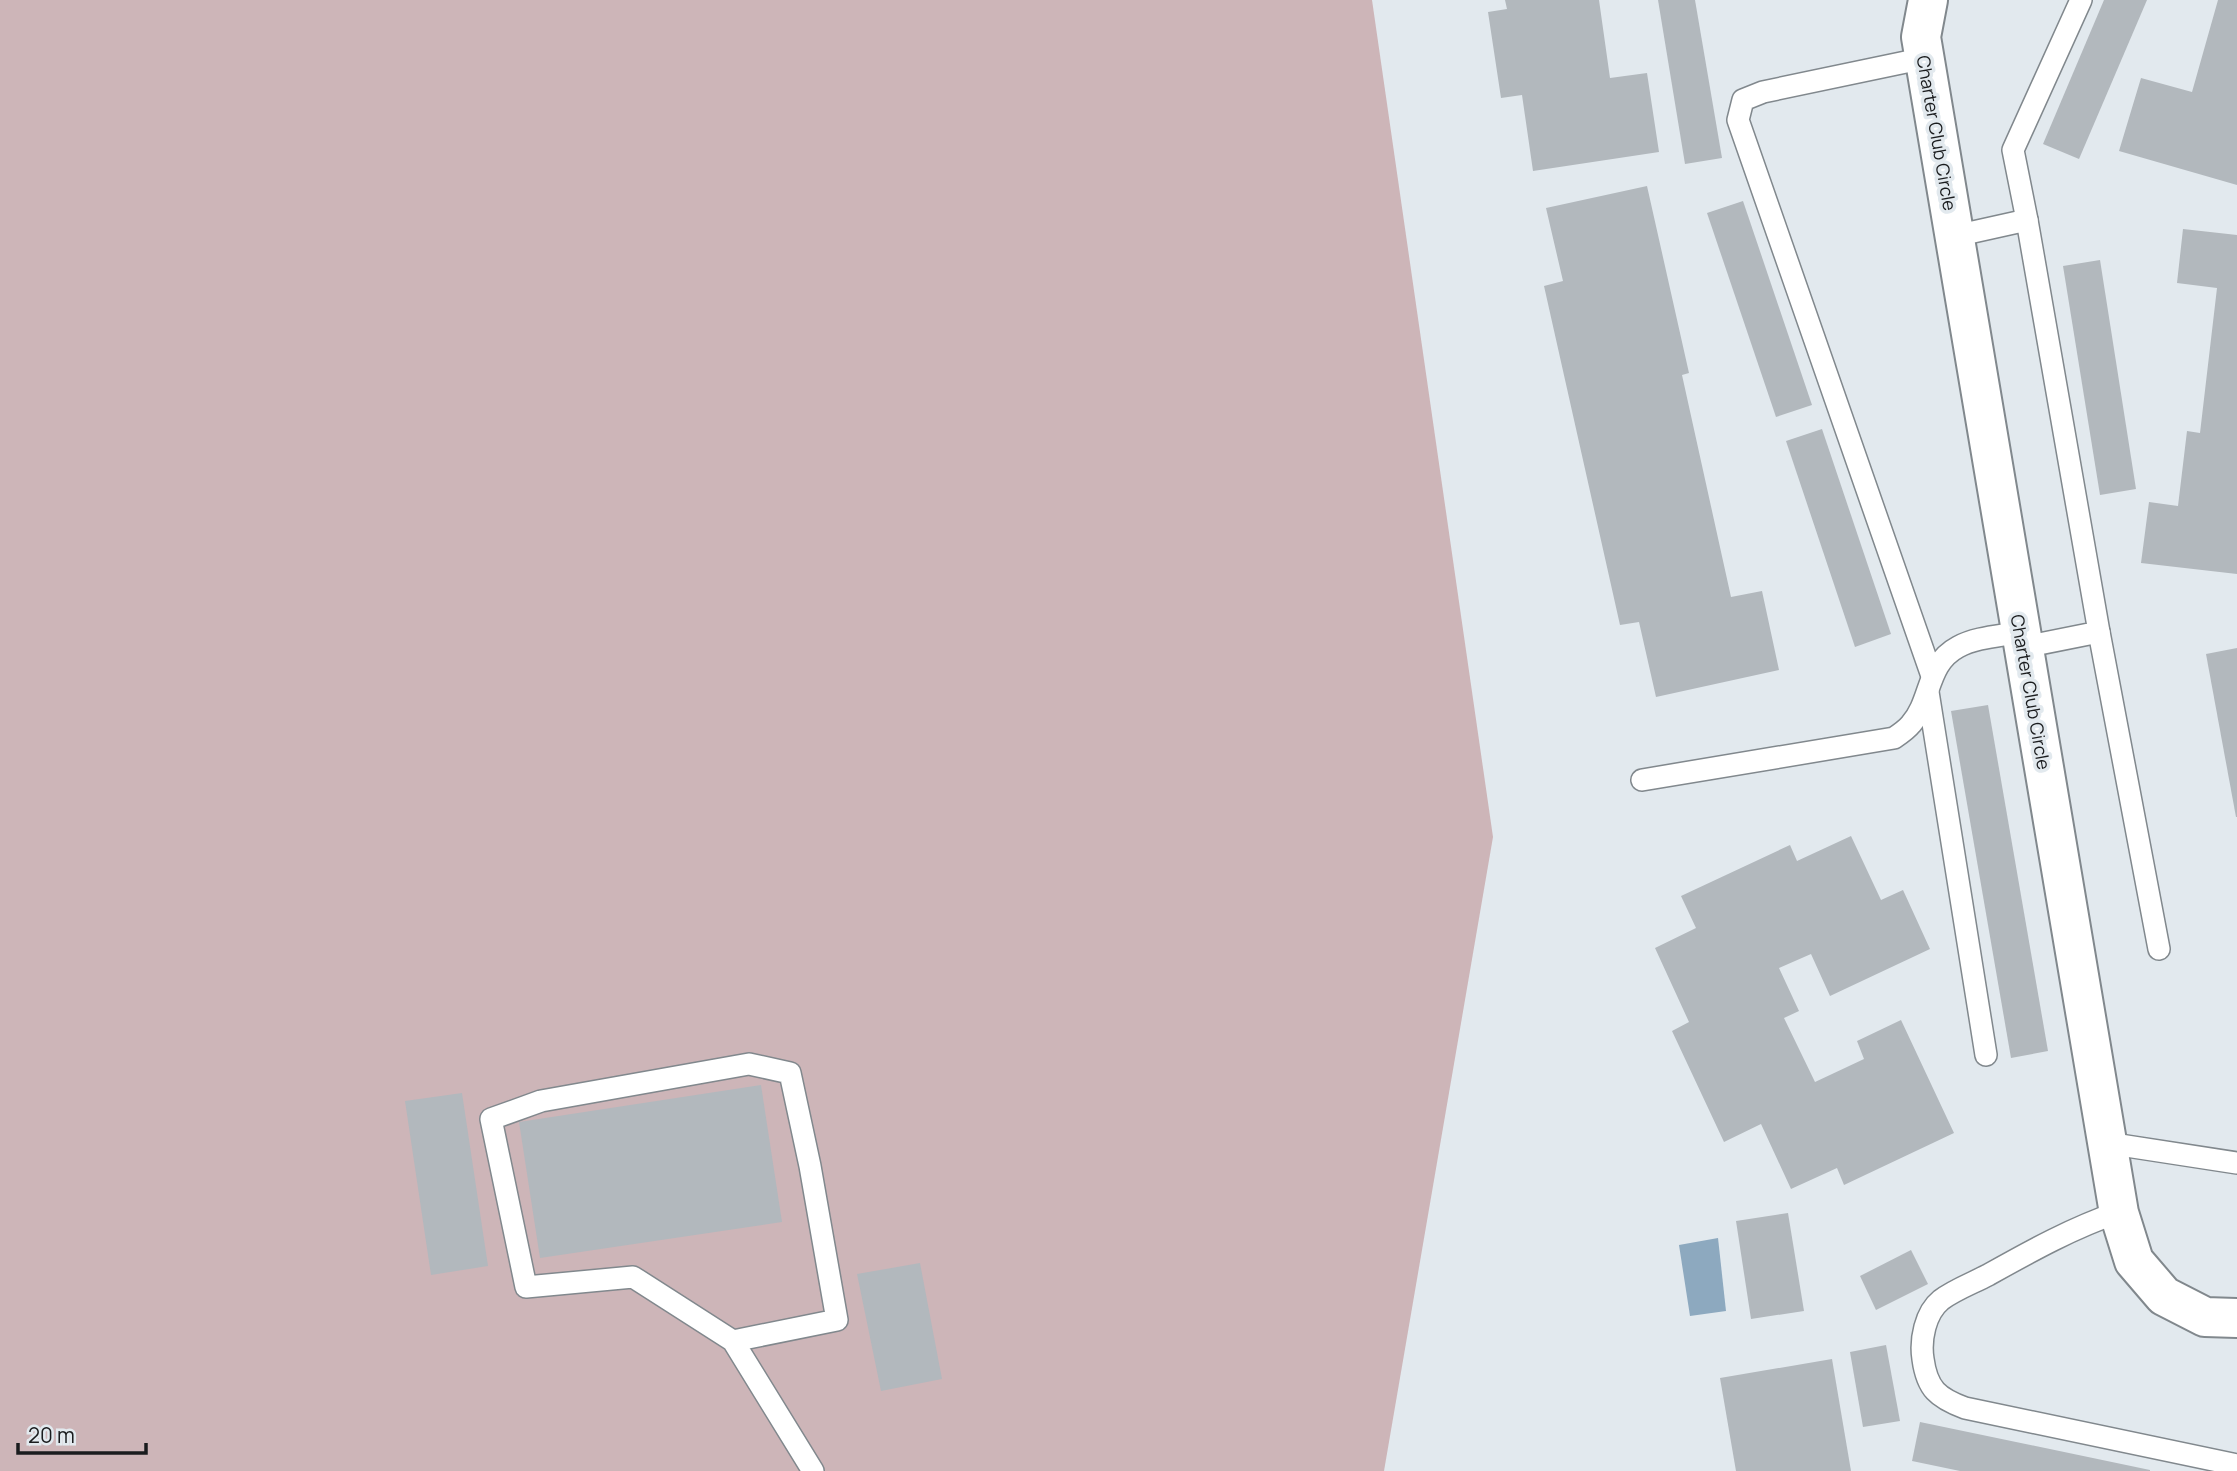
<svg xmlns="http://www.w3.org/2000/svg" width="2237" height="1471" font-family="Manrope,sans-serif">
<rect width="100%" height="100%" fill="#e2e9ee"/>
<polygon fill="#cdb5b8" points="0,0 1372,0 1493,837 1384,1471 0,1471"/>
<polygon fill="#8da9bf" points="1718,1238 1726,1311 1690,1316 1679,1245"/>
<g fill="#b2b8bd">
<polygon points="1505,0 1599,0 1610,78 1647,73 1659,152 1533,171 1522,95 1501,98 1488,12 1507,9"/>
<polygon points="1658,0 1695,0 1722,158 1685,164"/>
<polygon points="2104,0 2147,0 2079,159 2043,144"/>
<polygon points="2218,0 2237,0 2237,185 2119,151 2141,78 2192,92"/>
<polygon points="1647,186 1689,373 1682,375 1731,597 1762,591 1779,670 1656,697 1639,622 1620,625 1544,286 1563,281 1546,208"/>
<polygon points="1743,201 1812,405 1776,417 1707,213"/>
<polygon points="2183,229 2237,235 2237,574 2141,563 2149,502 2178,506 2187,431 2200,433 2217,288 2177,283"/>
<polygon points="2100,260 2136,489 2100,495 2063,266"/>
<polygon points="1822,429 1891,634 1855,647 1786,441"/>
<polygon points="2237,648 2237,817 2236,817 2206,654"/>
<polygon points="1988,705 2048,1051 2011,1058 1951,711"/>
<polygon points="1851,836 1881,900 1903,890 1930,949 1830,996 1811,954 1779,968 1799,1011 1784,1018 1815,1082 1864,1059 1857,1041 1901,1020 1954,1133 1844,1185 1837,1168 1791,1189 1761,1124 1724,1142 1672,1031 1689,1022 1655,948 1696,928 1681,896 1790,845 1797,861"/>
<polygon points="761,1085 782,1222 540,1258 519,1122"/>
<polygon points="462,1093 488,1266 431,1275 405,1101"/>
<polygon points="1788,1213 1804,1311 1751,1319 1736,1221"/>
<polygon points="1911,1250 1928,1284 1876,1310 1860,1276"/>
<polygon points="920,1263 942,1379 881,1391 857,1274"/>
<polygon points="1886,1345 1900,1421 1863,1427 1850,1352"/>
<polygon points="1832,1359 1851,1471 1736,1471 1720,1378"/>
<polygon points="1920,1422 2150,1470 2150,1471 1960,1471 1912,1461"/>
</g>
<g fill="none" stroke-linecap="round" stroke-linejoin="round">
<defs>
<g id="service">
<polyline points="1925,58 1763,92 1743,100 1738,120 1932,676"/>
<polyline points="2027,220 2013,150 2081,0"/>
<polyline points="1955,236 2027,220 2099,632 2024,647"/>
<polyline points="2099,632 2159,949"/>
<polyline points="1928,692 1986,1055"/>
<path d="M1642,780L1894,738C1900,734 1907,729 1911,724C1932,700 1926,664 1958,647C1976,637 2001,636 2021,632"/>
<polyline points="2107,1143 2237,1163"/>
<path d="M2119,1212C2072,1228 2031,1251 1988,1275C1973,1283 1954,1290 1941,1300C1925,1313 1920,1340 1923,1359C1927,1389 1938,1398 1965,1408L2237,1465"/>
<polyline points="733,1341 837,1320 810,1166 790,1073 749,1064 541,1101 491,1119 526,1287 633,1277 733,1341 813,1471"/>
</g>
<polyline id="minor" points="1928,0 1921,37 2119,1213 2134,1261 2164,1296 2205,1317 2237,1318"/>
</defs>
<use href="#service" stroke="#81888d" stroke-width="24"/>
<use href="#minor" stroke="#81888d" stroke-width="42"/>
<use href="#service" stroke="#fff" stroke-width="21"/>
<use href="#minor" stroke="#fff" stroke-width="38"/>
</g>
<g text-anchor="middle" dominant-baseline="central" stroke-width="7" stroke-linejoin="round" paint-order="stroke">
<g font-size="18" fill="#1a1c1e" stroke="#e2e9ee">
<text transform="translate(1937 133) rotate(80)">Charter Club Circle</text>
<text transform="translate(2031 692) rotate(80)">Charter Club Circle</text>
</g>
</g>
<path d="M18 1443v10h128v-10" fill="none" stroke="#1a1c1e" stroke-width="3.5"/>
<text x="28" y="1443" font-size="21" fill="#1a1c1e" stroke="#e2e9ee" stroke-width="5" paint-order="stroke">20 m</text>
</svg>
